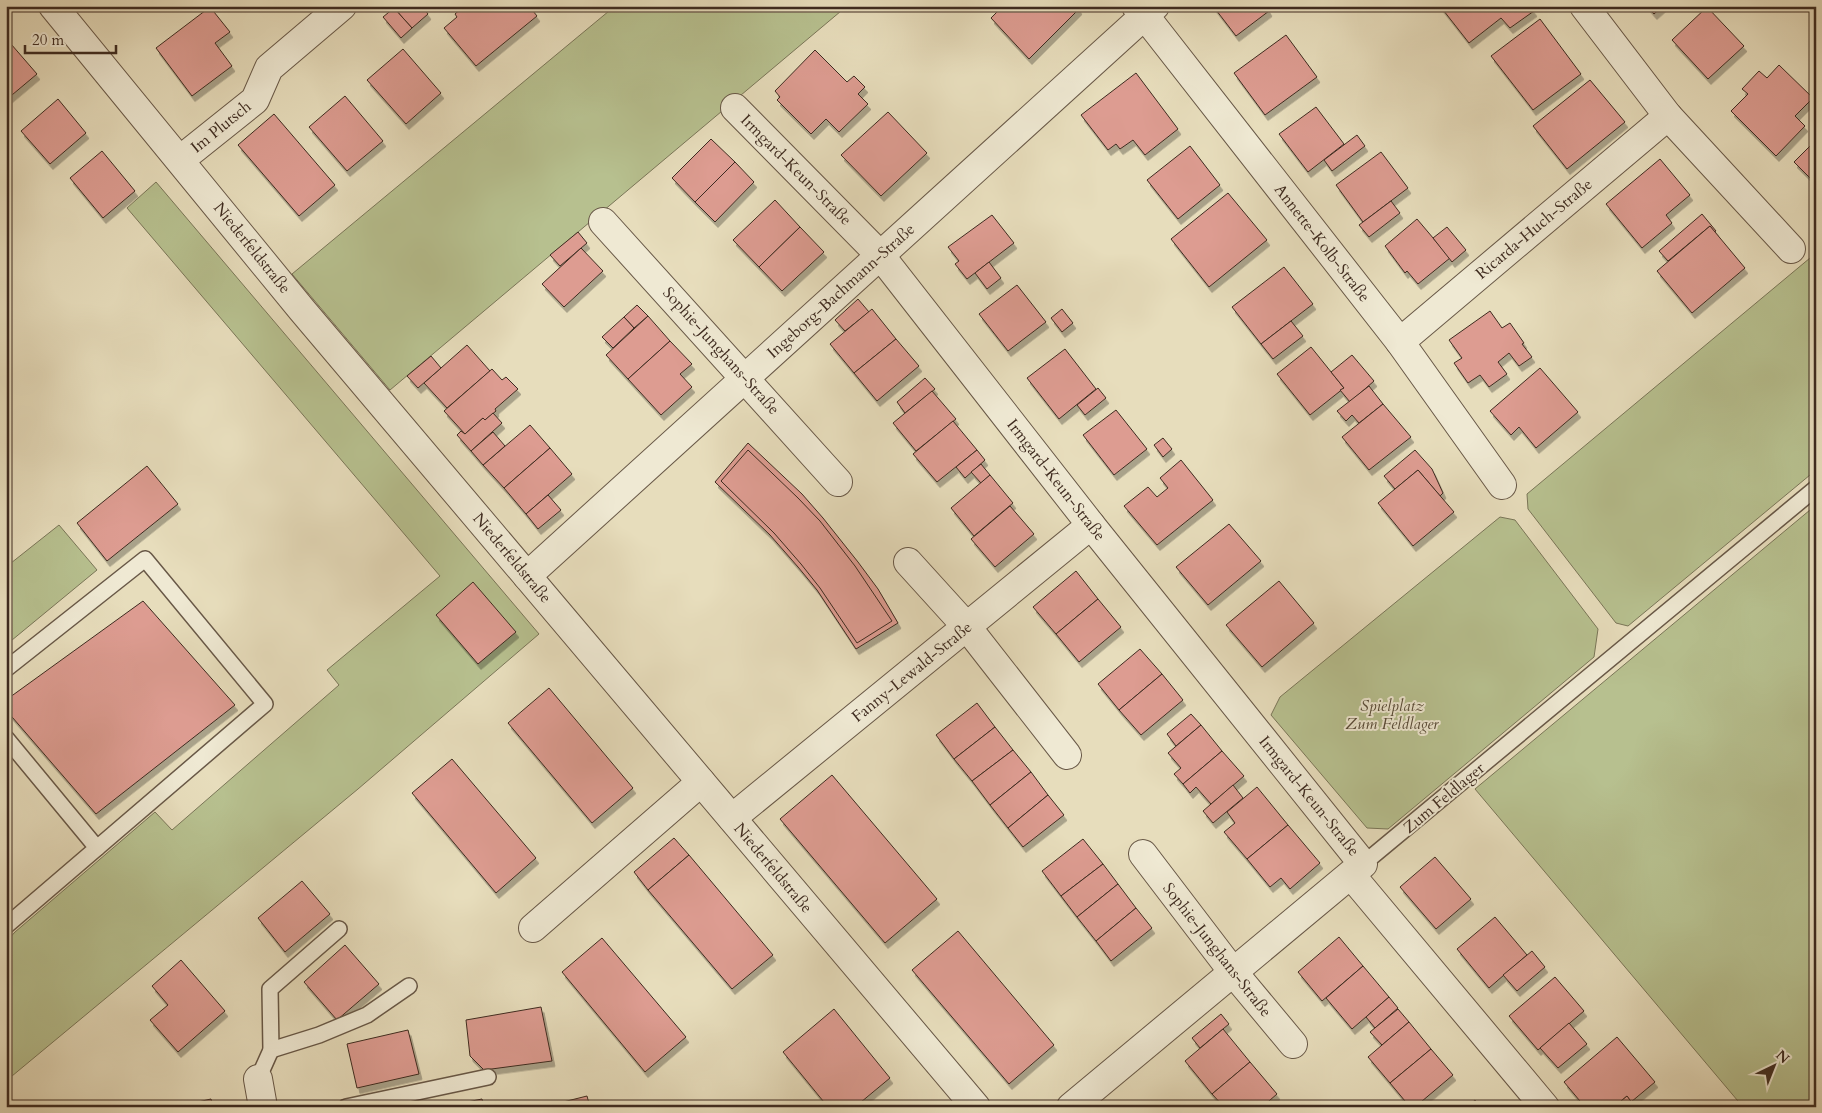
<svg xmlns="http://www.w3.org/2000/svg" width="1822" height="1113" font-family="Cardo,serif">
<defs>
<filter id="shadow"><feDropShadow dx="3" dy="5.5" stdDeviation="0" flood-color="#0004"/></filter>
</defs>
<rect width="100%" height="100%" fill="#e7ddbc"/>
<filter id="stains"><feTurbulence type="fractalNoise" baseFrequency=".004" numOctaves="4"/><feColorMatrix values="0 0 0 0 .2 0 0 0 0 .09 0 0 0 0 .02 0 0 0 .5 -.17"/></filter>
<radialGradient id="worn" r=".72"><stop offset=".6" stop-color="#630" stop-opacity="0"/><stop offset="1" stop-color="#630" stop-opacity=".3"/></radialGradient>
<g fill="#b7c08f" stroke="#7a7658">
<polygon points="615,6 847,6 390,390 292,274"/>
<polygon points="156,182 539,634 358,789 6,1081 6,942 15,932 155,812 172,830 339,685 327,670 440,576 127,208"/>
<polygon points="1816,253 1816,470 1628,626 1616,623 1528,509 1527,494"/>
<polygon points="1816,505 1816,1107 1743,1107 1475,789"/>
<polygon points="1500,517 1515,520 1598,629 1594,657 1388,829 1367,828 1271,715 1280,697"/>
<polygon points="59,525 97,570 6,645 6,567"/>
</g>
<g fill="#dd9c91" stroke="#3e2b20" filter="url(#shadow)">
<polygon points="395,6 422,6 428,14 412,28 394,8"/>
<polygon points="464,6 529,6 537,16 476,66 444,28 457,17 455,14"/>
<polygon points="1003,6 1077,6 1079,9 1029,59 991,18"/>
<polygon points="1213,6 1266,6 1269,11 1236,36"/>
<polygon points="1440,6 1530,6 1534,11 1510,28 1501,18 1469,43"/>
<polygon points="1647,6 1663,6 1654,14"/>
<polygon points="210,7 230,32 215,43 232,66 192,96 156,48"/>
<polygon points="1707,7 1744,46 1708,79 1672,40"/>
<polygon points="394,8 412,28 401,38 383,17"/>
<polygon points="1540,19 1581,74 1533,110 1491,56"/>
<polygon points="1286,35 1317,77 1265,115 1234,73"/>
<polygon points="11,44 37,74 6,100 6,48"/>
<polygon points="403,49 441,93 406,124 367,80"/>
<polygon points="815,50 847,82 854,76 865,87 858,94 868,104 839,132 826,119 811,134 777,100 780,97 775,91"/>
<polygon points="1779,65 1813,98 1795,116 1805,126 1776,156 1731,111 1748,94 1742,89 1759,71 1767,78"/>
<polygon points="1136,73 1178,129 1145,155 1133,140 1120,149 1116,144 1108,150 1081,115"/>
<polygon points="1590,80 1625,122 1567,169 1533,126"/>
<polygon points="345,96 383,141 347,171 309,127"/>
<polygon points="58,99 86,133 50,164 21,131"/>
<polygon points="1316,107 1344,144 1308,172 1279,134"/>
<polygon points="888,112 927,153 881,196 841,155"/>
<polygon points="274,114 335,185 299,216 238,145"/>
<polygon points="1357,135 1365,146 1332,171 1324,160"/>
<polygon points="711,139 735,162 695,202 672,178"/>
<polygon points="1816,140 1816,184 1794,162"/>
<polygon points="1190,146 1220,185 1178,219 1147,180"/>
<polygon points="102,151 135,191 103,218 70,178"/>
<polygon points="1381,152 1408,188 1363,222 1336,185"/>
<polygon points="1660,159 1690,195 1666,215 1672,223 1642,248 1606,204"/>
<polygon points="735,162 754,182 715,222 695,202"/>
<polygon points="1228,193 1267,240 1209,287 1171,239"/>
<polygon points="775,200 800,227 759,267 733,240"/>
<polygon points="1391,201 1400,213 1369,237 1359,225"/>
<polygon points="1702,214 1716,231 1714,232 1710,226 1668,261 1659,251"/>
<polygon points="992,215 1014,243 967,279 955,264 959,261 948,247"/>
<polygon points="1417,219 1450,258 1418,284 1407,271 1405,273 1385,246"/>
<polygon points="1710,226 1745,268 1692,313 1657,271"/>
<polygon points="800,227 824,252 782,291 759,267"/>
<polygon points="1447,227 1466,250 1452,262 1433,238"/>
<polygon points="578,232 587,243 560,266 550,255"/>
<polygon points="581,248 603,271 564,307 542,284"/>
<polygon points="989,262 1001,278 987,289 975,273"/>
<polygon points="1284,267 1313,304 1261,344 1232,307"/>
<polygon points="1017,285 1046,322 1008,351 979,314"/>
<polygon points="858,299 869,312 845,331 835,320"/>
<polygon points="637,305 648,316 634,328 624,317"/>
<polygon points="872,309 896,339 854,373 830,344"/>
<polygon points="1062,309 1073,323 1062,332 1051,318"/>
<polygon points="1490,311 1502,328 1510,323 1524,343 1522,344 1532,357 1519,366 1509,353 1498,362 1507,374 1489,387 1480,375 1468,383 1454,363 1462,358 1449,340"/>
<polygon points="648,316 670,341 628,379 606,355"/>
<polygon points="624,317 634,328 613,348 602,337"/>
<polygon points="1291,321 1303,336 1273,359 1261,344"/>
<polygon points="896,339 919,366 877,401 854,373"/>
<polygon points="670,341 692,364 680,374 692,387 661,415 628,379"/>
<polygon points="467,345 490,371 447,408 424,383"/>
<polygon points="1311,347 1344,388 1310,415 1277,374"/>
<polygon points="1065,349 1096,389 1059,419 1027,378"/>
<polygon points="1352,355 1374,381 1350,402 1340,390 1344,388 1331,372"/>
<polygon points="431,356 441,368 418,388 407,376"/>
<polygon points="1540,368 1578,412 1536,448 1519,427 1511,435 1490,411"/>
<polygon points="492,369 502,380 506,377 518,389 495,409 496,411 485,420 483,418 465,434 444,411"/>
<polygon points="925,378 935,389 905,413 897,402"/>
<polygon points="1369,386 1383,404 1359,423 1352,415 1346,421 1337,411"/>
<polygon points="1098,388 1106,398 1085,415 1077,405"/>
<polygon points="932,391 956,419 916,451 893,423"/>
<polygon points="1383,404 1411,437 1369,470 1342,437"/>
<polygon points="1116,410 1147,449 1114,475 1083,435"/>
<polygon points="493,413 502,423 471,451 457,435 461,431 465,434 483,418 485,420"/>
<polygon points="953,421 977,450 937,482 913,454"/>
<polygon points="530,425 550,448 504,488 483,465"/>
<polygon points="493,432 505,446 483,465 471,451"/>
<polygon points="1163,438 1172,449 1163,457 1154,445"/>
<polygon points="748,443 802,494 823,518 858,562 878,589 898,623 856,649 817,590 798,567 770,535 715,482"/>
<polygon points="550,448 572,474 526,514 504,488"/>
<polygon points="748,450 798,498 820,521 855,566 892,621 857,643 820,588 801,564 774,533 721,481"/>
<polygon points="977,450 985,460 965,478 956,467"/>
<polygon points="1415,450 1432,469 1443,493 1440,496 1418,470 1395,489 1384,476"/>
<polygon points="1181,460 1213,500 1157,545 1124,506 1148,487 1157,497 1168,488 1160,478"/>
<polygon points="981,464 990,475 981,483 971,472"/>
<polygon points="147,466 178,504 107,561 77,523"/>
<polygon points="1418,470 1454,512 1413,546 1378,503"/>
<polygon points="990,475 1013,503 974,536 951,508"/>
<polygon points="548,495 561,510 538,529 526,514"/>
<polygon points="1010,506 1034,534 995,567 971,539"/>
<polygon points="1229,524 1261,561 1208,605 1176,567"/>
<polygon points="1076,571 1098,599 1056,634 1033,607"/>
<polygon points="1279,581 1314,623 1262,667 1226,625"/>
<polygon points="473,582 516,632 478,664 436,615"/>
<polygon points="1098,599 1121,627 1079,662 1056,634"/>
<polygon points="143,601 235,705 96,814 6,710 6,700"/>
<polygon points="1140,649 1162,674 1119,710 1098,684"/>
<polygon points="1162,674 1183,700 1141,735 1119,710"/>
<polygon points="549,688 633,788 592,823 508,723"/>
<polygon points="977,703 995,727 954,759 936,735"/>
<polygon points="1191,714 1201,725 1176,746 1167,734"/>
<polygon points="1201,725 1222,751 1183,784 1174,774 1181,768 1168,753"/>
<polygon points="995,727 1013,750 972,781 954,759"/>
<polygon points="1013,750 1031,772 990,805 972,781"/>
<polygon points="1222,751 1244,776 1211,804 1196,787 1190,793 1183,784"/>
<polygon points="452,759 536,858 496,893 412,793"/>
<polygon points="1031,772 1048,795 1008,828 990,805"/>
<polygon points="832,775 937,899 885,943 780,819"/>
<polygon points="1233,785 1243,798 1213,823 1203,811"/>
<polygon points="1257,787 1288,825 1247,859 1224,832 1235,823 1227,812"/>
<polygon points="1048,795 1064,815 1023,847 1008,828"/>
<polygon points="1288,825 1320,863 1290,889 1281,878 1270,887 1247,859"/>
<polygon points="674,838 689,855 648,890 634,872"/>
<polygon points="1083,839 1103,864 1061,896 1042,871"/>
<polygon points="689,855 773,955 732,989 648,890"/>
<polygon points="1435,857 1471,899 1436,929 1400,887"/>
<polygon points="1103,864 1118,884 1077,917 1061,896"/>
<polygon points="302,881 330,914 285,952 258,918"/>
<polygon points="1118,884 1136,908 1096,941 1077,917"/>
<polygon points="1136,908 1152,928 1111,961 1096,941"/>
<polygon points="1495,917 1527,955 1489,988 1457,949"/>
<polygon points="958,931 1054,1045 1009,1084 912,970"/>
<polygon points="1339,937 1363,966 1322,1001 1298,972"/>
<polygon points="602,938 686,1037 645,1072 562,972"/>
<polygon points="345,945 379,984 337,1020 304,982"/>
<polygon points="1532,951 1545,967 1517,991 1503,975"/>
<polygon points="181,960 225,1011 178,1052 150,1020 168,1005 152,986"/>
<polygon points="1363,966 1389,997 1352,1029 1326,998"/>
<polygon points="1555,977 1584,1011 1538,1050 1509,1016"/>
<polygon points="1389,997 1398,1008 1375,1028 1366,1017"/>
<polygon points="541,1007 552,1061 484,1070 470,1056 466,1020"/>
<polygon points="834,1009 890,1078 855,1107 828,1107 783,1052"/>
<polygon points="1398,1009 1409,1022 1382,1045 1370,1032"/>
<polygon points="1221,1014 1229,1024 1200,1048 1192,1038"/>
<polygon points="1409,1022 1431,1049 1390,1083 1368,1057"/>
<polygon points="1569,1023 1587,1044 1558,1068 1540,1048"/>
<polygon points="1223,1029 1250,1062 1212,1094 1185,1061"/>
<polygon points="408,1030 419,1074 357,1088 347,1044"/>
<polygon points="1617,1037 1655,1082 1631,1102 1627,1096 1614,1107 1585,1107 1564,1082"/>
<polygon points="1431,1049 1453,1075 1415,1107 1410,1107 1390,1083"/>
<polygon points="1250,1062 1277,1094 1262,1107 1224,1107 1212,1094"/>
<polygon points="587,1096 590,1107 543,1107"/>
<polygon points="1627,1096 1635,1107 1614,1107"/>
<polygon points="211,1099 213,1107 180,1107 180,1106"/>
<polygon points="482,1099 484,1107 442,1107"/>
<polygon points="1475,1100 1481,1107 1467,1107"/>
</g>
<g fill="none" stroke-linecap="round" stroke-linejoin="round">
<defs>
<g id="service">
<polyline points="6,669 145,559 265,704 97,848"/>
<polyline points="6,738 97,848 6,926"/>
<polyline points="1363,864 1816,488"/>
<polyline points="271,1050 319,1035 367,1015 409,986"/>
<polyline points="258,1079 271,1050 270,989 339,929"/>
<polyline points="346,1107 488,1077"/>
</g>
<g id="minor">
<polyline points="53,6 302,310 976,1107"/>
<polyline points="1136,6 1145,16 1400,342 1502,485"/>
<polyline points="1584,6 1668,116 1791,249"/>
<polyline points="735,108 880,255 1091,525 1363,864 1071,1107"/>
<polyline points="180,160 255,100 269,68 342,6"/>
<polyline points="603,222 838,482"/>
<polyline points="1400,342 1668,116"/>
<polyline points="908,562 967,627 1067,755"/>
<polyline points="527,576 1155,6"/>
<polyline points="732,818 1091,525"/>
<polyline points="1143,854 1233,972 1293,1044"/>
<polyline points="1351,875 1545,1107"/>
<polyline points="533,928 701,782"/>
<polyline points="258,1079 263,1107"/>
</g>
</defs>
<use href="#service" stroke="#685847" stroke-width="18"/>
<use href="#minor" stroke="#685847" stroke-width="30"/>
<use href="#service" stroke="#efe9d3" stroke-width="15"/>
<use href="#minor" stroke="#efe9d3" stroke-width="28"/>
</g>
<g text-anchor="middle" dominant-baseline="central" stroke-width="4" stroke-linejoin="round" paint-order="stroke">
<g font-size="16" fill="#3e2b20" stroke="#efe9d3">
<text transform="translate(221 127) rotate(-39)">Im Plutsch</text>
<text transform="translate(796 170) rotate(45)">Irmgard-Keun-Straße</text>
<text transform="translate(1534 229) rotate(-40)">Ricarda-Huch-Straße</text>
<text transform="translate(1322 243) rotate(52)">Annette-Kolb-Straße</text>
<text transform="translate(252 248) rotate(51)">Niederfeldstraße</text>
<text transform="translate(841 291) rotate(-42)">Ingeborg-Bachmann-Straße</text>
<text transform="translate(721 351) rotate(48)">Sophie-Junghans-Straße</text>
<text transform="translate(1056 480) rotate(52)">Irmgard-Keun-Straße</text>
<text transform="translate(512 558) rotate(50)">Niederfeldstraße</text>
<text transform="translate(912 672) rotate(-39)">Fanny-Lewald-Straße</text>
<text transform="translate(1309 796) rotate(51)">Irmgard-Keun-Straße</text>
<text transform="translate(1444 798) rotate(-40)">Zum Feldlager</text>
<text transform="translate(773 868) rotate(50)">Niederfeldstraße</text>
<text transform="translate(1217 950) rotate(52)">Sophie-Junghans-Straße</text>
</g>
<g font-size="16" font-style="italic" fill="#564936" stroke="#efe9d3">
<text x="1392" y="706">Spielplatz<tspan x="1392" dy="18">Zum Feldlager</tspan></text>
</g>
</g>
<rect width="1822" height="1113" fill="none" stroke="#e7ddbc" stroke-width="25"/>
<rect x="8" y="8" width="1807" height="1098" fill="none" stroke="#3e2b20" stroke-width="2.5"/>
<rect x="12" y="12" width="1797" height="1088" fill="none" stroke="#3e2b20"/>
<g transform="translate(1774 1066) rotate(43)" stroke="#efe9d3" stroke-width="4" paint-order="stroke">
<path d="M0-4L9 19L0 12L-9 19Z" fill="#3e2b20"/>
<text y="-8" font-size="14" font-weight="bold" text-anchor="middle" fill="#3e2b20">N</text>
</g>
<path d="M25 45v8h91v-8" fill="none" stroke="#3e2b20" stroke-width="2.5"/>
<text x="32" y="45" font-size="15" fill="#3e2b20" stroke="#efe9d3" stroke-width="4" paint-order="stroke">20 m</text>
<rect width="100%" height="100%" filter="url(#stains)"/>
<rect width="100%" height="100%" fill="url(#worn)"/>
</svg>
